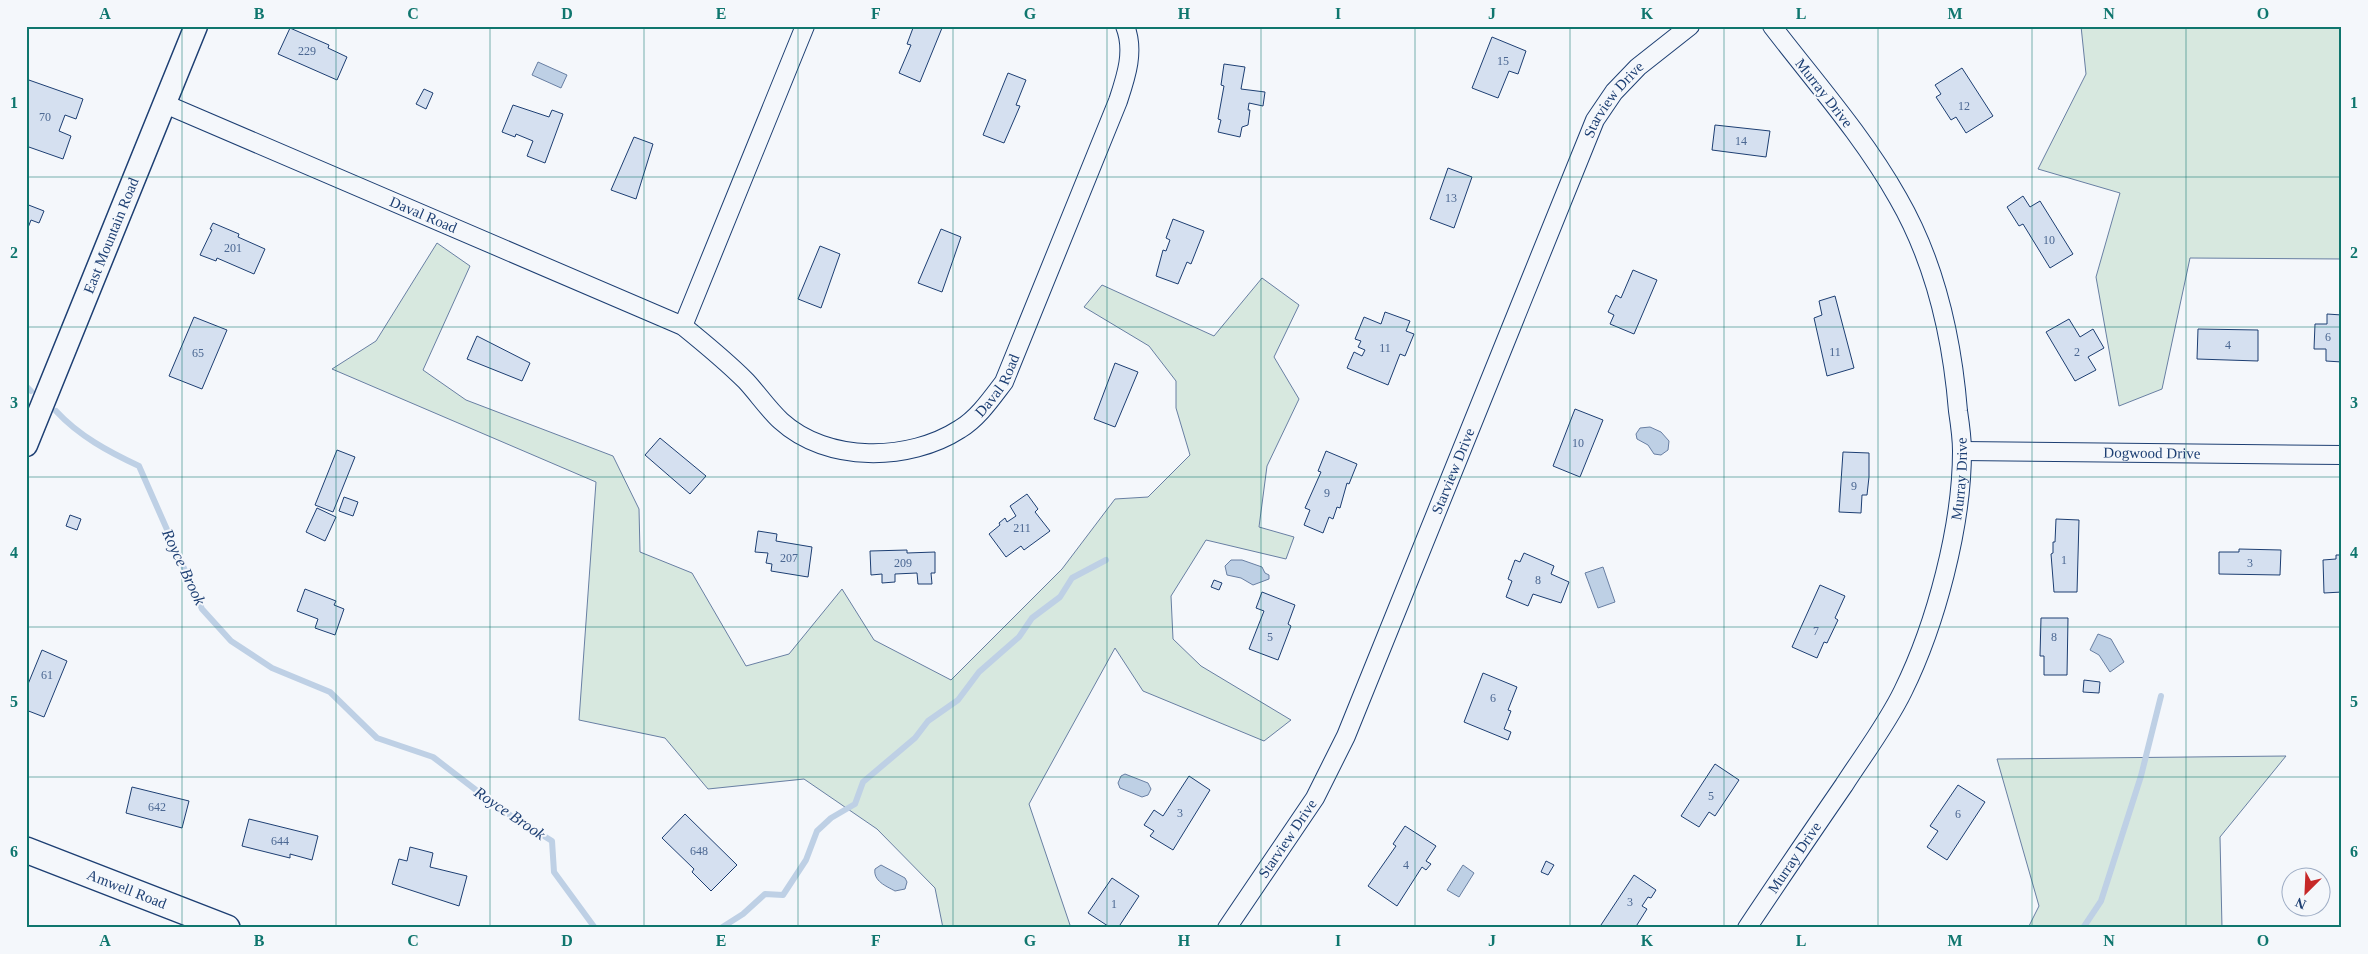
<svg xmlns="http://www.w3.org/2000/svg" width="2368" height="954" font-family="Georgia,serif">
<rect width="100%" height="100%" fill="#f4f7fb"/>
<g fill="#d7e8df" stroke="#687fa3">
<polygon points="2081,26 2342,26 2342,259 2190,258 2162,389 2119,406 2096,277 2120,193 2038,169 2086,74"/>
<polygon points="437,243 470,266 423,370 466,400 613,456 639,509 640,552 692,573 746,666 789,654 842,589 874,640 951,680 1062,569 1115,499 1148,497 1190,455 1176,408 1176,381 1149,346 1084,307 1102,285 1214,336 1262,278 1299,305 1274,357 1299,399 1267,466 1259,527 1294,537 1286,559 1206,540 1171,596 1173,639 1201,666 1291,720 1264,741 1143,691 1115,648 1029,804 1071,928 943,928 935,888 877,829 804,779 708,789 665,738 579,720 596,482 332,369 376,341"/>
<polygon points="2286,756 2220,837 2222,928 2028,928 2039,906 1997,759"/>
</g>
<g fill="#bed0e5" stroke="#687fa3">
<polygon points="538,62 567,75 561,88 532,75"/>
<polygon points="1650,427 1661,432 1669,441 1668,450 1661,455 1654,454 1648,445 1637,439 1636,434 1640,428"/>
<polygon points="1231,560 1242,560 1262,567 1265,573 1269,575 1269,579 1253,585 1241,578 1227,575 1225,566"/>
<polygon points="1603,567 1615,602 1598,608 1585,573"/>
<polygon points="2098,634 2111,639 2124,662 2110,672 2099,655 2090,650"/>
<polygon points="1125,774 1148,783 1151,789 1148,795 1142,797 1120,788 1118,783 1121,776"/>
<path d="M881,865L905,878L907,882L905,889L895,891C886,886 873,881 875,869Z"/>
<polygon points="1463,865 1474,873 1459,897 1447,890"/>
</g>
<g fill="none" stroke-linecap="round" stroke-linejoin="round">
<g stroke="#bed0e5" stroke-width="6">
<polyline points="26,386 31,391"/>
<path d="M56,411C79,436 109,452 139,466L202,609L231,641L272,668L330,692L377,738L433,757L502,810L552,841L554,872L595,928"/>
<polyline points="721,928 743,914 765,894 783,895 806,860 817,831 831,818 855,804 863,782 915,738 928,721 958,700 979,672 1019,637 1032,618 1060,597 1072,578 1106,560"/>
<polyline points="2083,928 2101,901 2141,776 2161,696"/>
</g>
</g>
<g fill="#d5e0f0" stroke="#1d3f73">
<polygon points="908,26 942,28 920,82 899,73 911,45 907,44 913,28"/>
<polygon points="290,28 329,45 328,48 347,57 337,80 278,54"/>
<polygon points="1492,37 1526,51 1518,74 1509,71 1498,98 1472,88"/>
<polygon points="1224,64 1245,67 1241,89 1265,92 1263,106 1249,103 1248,110 1250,110 1248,125 1242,127 1240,137 1218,132 1221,120 1218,119 1224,86 1221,85"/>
<polygon points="1962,68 1993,116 1966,133 1956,117 1951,120 1936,97 1941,94 1935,85"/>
<polygon points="1008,73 1026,80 1016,105 1020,106 1004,143 983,135"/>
<polygon points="26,79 83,99 76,119 65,115 59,131 71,136 63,159 26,146"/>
<polygon points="424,89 433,93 426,109 416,104"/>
<polygon points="513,105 549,117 552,110 563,114 545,163 527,156 533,141 516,134 515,137 502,132"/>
<polygon points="1715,125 1770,131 1766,157 1712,150"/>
<polygon points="634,137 653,144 636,199 611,190"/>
<polygon points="1448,168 1472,177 1454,228 1430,219"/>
<polygon points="2023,196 2030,207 2040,201 2073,254 2050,268 2023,224 2019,226 2007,207"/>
<polygon points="26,204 44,211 39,223 31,220 26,233"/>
<polygon points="1173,219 1204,231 1191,264 1187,262 1178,284 1156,276 1163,250 1166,251 1170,240 1166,238"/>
<polygon points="213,223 239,234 238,237 265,249 254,274 217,258 216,261 200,255 212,230 210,229"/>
<polygon points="941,229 961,237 942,292 918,283"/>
<polygon points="820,246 840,254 821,308 798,299"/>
<polygon points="1633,270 1657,280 1634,334 1610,324 1614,315 1608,312 1616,295 1621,298"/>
<polygon points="1835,296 1854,368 1827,376 1814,318 1822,315 1819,301"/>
<polygon points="1385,312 1410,321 1406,331 1414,334 1405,356 1400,354 1388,385 1347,368 1354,352 1362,356 1365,350 1358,347 1361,341 1355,339 1364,317 1381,324"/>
<polygon points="2327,314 2342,315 2342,362 2326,361 2326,349 2314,349 2315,324 2327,324"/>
<polygon points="194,317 227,330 202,389 169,376"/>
<polygon points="2069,319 2080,337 2093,329 2104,348 2088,357 2096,370 2075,381 2046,332"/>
<polygon points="2198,329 2258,330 2258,361 2197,359"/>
<polygon points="477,336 530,363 522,381 467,359"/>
<polygon points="1115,363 1138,372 1115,427 1094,419"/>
<polygon points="1575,409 1603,420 1580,477 1553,466"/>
<polygon points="660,438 706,476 690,494 645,455"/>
<polygon points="337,450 355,457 333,512 315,505"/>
<polygon points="1326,451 1357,464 1349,484 1347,483 1340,508 1337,507 1333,519 1329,517 1323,533 1304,525 1310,510 1305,508 1321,472 1318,471"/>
<polygon points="1843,452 1869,453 1869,477 1867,495 1862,495 1861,513 1839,512"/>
<polygon points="1027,494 1038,509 1035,512 1050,531 1024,550 1021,546 1006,557 989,534 1000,525 999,523 1005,518 1007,522 1016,516 1010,506"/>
<polygon points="344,497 358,502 353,516 339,511"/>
<polygon points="317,508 336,517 325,541 306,532"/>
<polygon points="70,515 81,519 77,530 66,526"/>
<polygon points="2056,519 2079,520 2077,592 2054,592 2051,554 2053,553 2053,542 2055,542"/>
<polygon points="758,531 777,534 776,541 812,547 808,577 771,571 772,564 766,563 768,553 755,552"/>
<polygon points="2239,549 2281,550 2280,575 2219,574 2219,552 2239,552"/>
<polygon points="907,550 907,553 935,552 935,573 931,573 932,584 918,584 917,573 895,574 895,582 882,583 882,574 871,575 870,551"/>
<polygon points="1524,553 1554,566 1551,574 1569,582 1561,603 1533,594 1528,606 1506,597 1512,581 1508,579 1515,560 1520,562"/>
<polygon points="2336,555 2342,555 2342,592 2324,593 2323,560 2336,559"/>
<polygon points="1214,580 1222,583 1219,590 1211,587"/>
<polygon points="1820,585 1845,596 1835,618 1838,620 1827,643 1824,642 1817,658 1792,647"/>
<polygon points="305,589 336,601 334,605 344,609 335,635 315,628 318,619 297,611"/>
<polygon points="1262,592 1295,605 1288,624 1291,626 1278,660 1249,649 1264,611 1256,608"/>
<polygon points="2041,618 2068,618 2067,675 2044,675 2044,656 2040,656"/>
<polygon points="42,650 67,661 44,717 26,710 26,689"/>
<polygon points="1483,673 1517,687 1508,710 1511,711 1504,729 1511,732 1508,740 1464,722"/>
<polygon points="2084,680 2100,682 2099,693 2083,692"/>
<polygon points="1715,764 1739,780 1715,816 1709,812 1699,827 1681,816"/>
<polygon points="1189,776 1210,790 1173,850 1150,836 1154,831 1144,825 1154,810 1163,816"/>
<polygon points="1958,785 1985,802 1947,860 1927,847 1938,831 1930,826"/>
<polygon points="132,787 189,801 182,828 126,813"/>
<polygon points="685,814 737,865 711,891 692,872 694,869 662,838"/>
<polygon points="249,819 318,836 312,860 290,854 290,858 242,846"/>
<polygon points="1405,826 1436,846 1426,861 1431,864 1426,870 1422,867 1397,906 1368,886 1396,846 1393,844"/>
<polygon points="410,847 433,853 430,867 467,876 459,906 392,884 399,859 407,861"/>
<polygon points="1546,861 1554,865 1548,875 1541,872"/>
<polygon points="1634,875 1656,890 1651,898 1648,897 1642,906 1647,909 1635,928 1599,928"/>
<polygon points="1112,878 1139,896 1118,928 1111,928 1088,913"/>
</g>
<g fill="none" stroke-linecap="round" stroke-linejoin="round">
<defs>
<g id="minor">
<path id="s1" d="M165,104L683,326C704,343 726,361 746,381C758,394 768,409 781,421C827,463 909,462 960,429C978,418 991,399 1004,382L1118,101C1126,77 1135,51 1125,26"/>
<polyline points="683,326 805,26"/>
<path id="s2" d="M1962,451L2342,455"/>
<path id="s3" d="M1227,928L1315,798L1346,736L1595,120L1614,92L1638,67L1690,26"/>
<path id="s4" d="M1747,928C1779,880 1811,833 1844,785C1864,754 1887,724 1903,691C1936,624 1962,526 1962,451C1962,438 1960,424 1958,411C1952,337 1935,262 1898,198C1863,136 1815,82 1772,26"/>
</g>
<g id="tertiary">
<path id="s5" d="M26,445L196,26"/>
</g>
<g id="secondary">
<path id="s6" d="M26,850L227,928"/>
</g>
</defs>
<use href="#minor" stroke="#1d3f73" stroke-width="20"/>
<use href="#tertiary" stroke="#1d3f73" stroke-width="25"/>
<use href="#secondary" stroke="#1d3f73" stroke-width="28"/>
<use href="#minor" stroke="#f4f7fb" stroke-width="18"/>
<use href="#tertiary" stroke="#f4f7fb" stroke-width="22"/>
<use href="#secondary" stroke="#f4f7fb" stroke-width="25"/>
</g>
<path fill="none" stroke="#0f766e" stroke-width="1" stroke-opacity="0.55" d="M182,26V928M336,26V928M490,26V928M644,26V928M798,26V928M953,26V928M1107,26V928M1261,26V928M1415,26V928M1570,26V928M1724,26V928M1878,26V928M2032,26V928M2186,26V928M26,177H2342M26,327H2342M26,477H2342M26,627H2342M26,777H2342"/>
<g text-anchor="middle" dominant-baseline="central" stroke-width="4" stroke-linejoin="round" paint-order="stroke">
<g font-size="12" fill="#4b6792">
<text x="307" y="51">229</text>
<text x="1503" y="61">15</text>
<text x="1964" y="106">12</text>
<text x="45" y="117">70</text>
<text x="1741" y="141">14</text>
<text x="1451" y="198">13</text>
<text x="2049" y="240">10</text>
<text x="233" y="248">201</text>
<text x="2328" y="337">6</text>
<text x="2228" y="345">4</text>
<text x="1385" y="348">11</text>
<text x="1835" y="352">11</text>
<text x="2077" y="352">2</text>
<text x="198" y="353">65</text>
<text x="1578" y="443">10</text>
<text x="1854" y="486">9</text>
<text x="1327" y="493">9</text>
<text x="1022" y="528">211</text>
<text x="789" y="558">207</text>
<text x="2064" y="560">1</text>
<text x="903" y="563">209</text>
<text x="2250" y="563">3</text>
<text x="1538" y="580">8</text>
<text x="1816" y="631">7</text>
<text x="1270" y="637">5</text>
<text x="2054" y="637">8</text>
<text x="47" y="675">61</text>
<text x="1493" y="698">6</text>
<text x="1711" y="796">5</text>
<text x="157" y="807">642</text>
<text x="1180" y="813">3</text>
<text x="1958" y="814">6</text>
<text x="280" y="841">644</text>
<text x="699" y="851">648</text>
<text x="1406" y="865">4</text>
<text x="1630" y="902">3</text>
<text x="1114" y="904">1</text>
</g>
<g font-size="15" fill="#1d3f73" stroke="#f4f7fb">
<text transform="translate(1824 93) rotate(52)">Murray Drive</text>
<text stroke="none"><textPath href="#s3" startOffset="918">Starview Drive</textPath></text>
<text stroke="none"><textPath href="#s1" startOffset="281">Daval Road</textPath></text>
<text stroke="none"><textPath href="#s5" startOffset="226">East Mountain Road</textPath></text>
<text stroke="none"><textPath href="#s1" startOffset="950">Daval Road</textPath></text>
<text stroke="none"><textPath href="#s2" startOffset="190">Dogwood Drive</textPath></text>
<text stroke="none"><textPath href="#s3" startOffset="512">Starview Drive</textPath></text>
<text stroke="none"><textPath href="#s4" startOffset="505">Murray Drive</textPath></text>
<text stroke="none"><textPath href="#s3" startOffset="108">Starview Drive</textPath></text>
<text stroke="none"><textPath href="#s4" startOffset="85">Murray Drive</textPath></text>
<text stroke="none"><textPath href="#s6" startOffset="108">Amwell Road</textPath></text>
</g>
<g font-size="16" font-style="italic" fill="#1d3f73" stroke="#f4f7fb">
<text transform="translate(184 567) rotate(65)">Royce Brook</text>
<text transform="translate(510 813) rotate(34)">Royce Brook</text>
</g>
</g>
<rect width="2368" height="954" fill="none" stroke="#f4f7fb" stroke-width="55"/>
<g transform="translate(2306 892) rotate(204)"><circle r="24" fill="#f4f7fb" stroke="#9eadc5"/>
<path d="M0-4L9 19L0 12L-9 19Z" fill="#c62828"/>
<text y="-8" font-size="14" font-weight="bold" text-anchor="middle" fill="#1d3f73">N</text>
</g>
<rect x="28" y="28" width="2312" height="898" fill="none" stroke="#0f766e" stroke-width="2"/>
<g font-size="16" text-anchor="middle" font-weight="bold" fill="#0f766e">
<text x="105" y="19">A</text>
<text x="259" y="19">B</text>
<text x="413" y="19">C</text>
<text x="567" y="19">D</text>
<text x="721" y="19">E</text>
<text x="876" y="19">F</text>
<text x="1030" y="19">G</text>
<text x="1184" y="19">H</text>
<text x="1338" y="19">I</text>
<text x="1492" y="19">J</text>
<text x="1647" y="19">K</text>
<text x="1801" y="19">L</text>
<text x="1955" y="19">M</text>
<text x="2109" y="19">N</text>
<text x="2263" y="19">O</text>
<text x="14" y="108">1</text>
<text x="2354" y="108">1</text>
<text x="14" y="258">2</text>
<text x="2354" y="258">2</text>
<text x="14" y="408">3</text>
<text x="2354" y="408">3</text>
<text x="14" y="558">4</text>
<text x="2354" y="558">4</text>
<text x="14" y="707">5</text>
<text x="2354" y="707">5</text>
<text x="14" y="857">6</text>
<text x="2354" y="857">6</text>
<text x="105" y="946">A</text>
<text x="259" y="946">B</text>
<text x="413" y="946">C</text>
<text x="567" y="946">D</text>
<text x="721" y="946">E</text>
<text x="876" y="946">F</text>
<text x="1030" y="946">G</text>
<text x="1184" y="946">H</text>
<text x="1338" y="946">I</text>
<text x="1492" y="946">J</text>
<text x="1647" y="946">K</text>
<text x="1801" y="946">L</text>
<text x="1955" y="946">M</text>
<text x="2109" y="946">N</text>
<text x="2263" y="946">O</text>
</g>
</svg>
